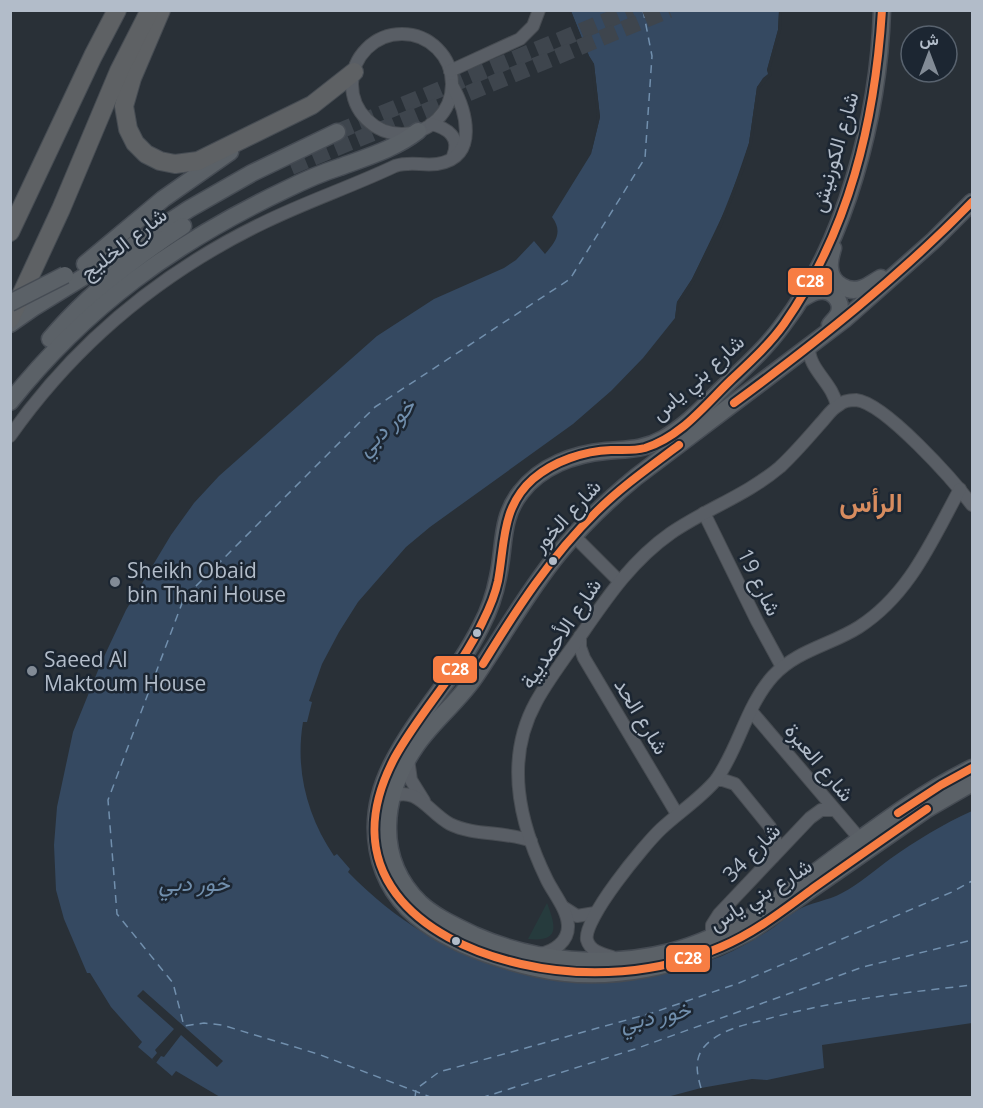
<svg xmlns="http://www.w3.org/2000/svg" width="983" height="1108" font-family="'Open Sans',Vazirmatn,sans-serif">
<rect width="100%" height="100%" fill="#293037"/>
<path fill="#263b3d" d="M547,903C556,927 560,942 528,939Z"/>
<path fill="#354961" d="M571,11H779L778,30L767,70L769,74L757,87L749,143L728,204L692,279L677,302L675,318L643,358L611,391L573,424L430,527L406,547L358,602L339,632L322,664L309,701L312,702L307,722H303C295,770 307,816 334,856L337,854L350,869L348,872C449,976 587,1011 722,956C740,948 758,938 774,927C781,922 788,915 796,911C810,902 828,901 842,893C859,884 875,870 890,859C917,840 943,824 972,811V1023L822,1045L824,1068L767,1080L752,1079L701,1088L667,1097H220L176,1071L172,1076L138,1047L142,1042L111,1007L90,973H87L64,919L56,890L54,845L57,807L73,732L101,663L126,610L171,535L194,503L219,476L377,336L434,299L504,268L516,260L534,241L545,254C556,241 563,232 552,217L591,154L600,117L594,64L589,56Z"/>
<g fill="#293037">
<polygon points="568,10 571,11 589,56 594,64 600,117 591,154 597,117 591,65 586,57"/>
<polygon points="782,10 781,30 770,70 772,74 760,88 752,143 745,167 720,230 695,280 679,303 678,314 675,318 677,302 692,279 717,229 742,166 749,143 757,87 763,78 768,74 767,70 778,30 779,11"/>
<polygon points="143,990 223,1061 217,1067 181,1035 164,1057 161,1056 156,1063 152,1059 157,1053 155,1050 174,1029 137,996"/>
</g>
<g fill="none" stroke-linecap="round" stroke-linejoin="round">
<g stroke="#718fad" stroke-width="1.5" stroke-dasharray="8 6" stroke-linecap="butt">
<path d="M701,1088C695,1068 694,1052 713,1039C726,1029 744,1025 760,1021C828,1001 902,993 972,985"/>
<polyline points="415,1098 416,1089 439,1072 652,1013 739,983 952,892 972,881"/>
<polyline points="433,1098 318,1054 222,1025 204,1023 184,1026 173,983 117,914 108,800 184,598 375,407 570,279 645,158 652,56 643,10"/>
<polyline points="481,1098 635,1049 863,967 972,940"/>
</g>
<g stroke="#3e454d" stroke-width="16" stroke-dasharray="16 8" stroke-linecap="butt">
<polyline points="337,132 632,10"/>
<polyline points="291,167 669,10"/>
</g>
<defs>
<g id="minor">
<circle cx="402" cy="84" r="50"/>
<polyline points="450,71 520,39 533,26 539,10"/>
<path d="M431,124C448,128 461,138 453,156"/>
<path d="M809,347C808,369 833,383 837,406"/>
<path d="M10,436C77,341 161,272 265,222C308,201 353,186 395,166C411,161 422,166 437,164C480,158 466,110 452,85"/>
<polyline points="704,513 757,621 782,667"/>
<polyline points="574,536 619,581"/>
<polyline points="580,636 580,647 584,658 677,814"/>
<polyline points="751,711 860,839"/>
<polyline points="408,759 411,780 424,801"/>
<polyline points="716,780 723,780 735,784 770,827 776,842 773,857"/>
<path d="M391,797C417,785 429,813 450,824C474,836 505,831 531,841"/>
<polyline points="563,907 577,916 595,913"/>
<polyline points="712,937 712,925 719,914 810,818 821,810 835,810"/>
<path d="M539,954C554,952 569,941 568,925C567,909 554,894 547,880C519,823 504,760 536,702C548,680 564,659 579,638C606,599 631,561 671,533C706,509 747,495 780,467C794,454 807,439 820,424C826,418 831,409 839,405C843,401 850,400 856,400C885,403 954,481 972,505"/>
<path d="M612,957C602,954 590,951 587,940C582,920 645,844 661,829C679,812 700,799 716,780C739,748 746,706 773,676C797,650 831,645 859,627C910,594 932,540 960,489"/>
</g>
<g id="major">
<path d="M882,10C879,115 846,243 782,326C766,348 745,367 725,386C706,404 687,426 663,439C643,450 628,449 606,451C574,454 541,466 521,492C500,518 505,546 498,577C495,593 489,611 481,626C457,675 417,714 392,764C364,819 371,885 425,923C457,946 497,959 535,968C609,985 686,966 751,931L927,809L972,783"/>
<path d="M972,202L934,240L845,319L636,477C608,500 582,525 559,553C527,592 503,636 475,677C458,702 433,721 416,746C382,795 374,858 420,903C435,917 456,926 474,935C535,962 606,968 670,952C731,936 780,899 829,862C875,828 921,793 972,768"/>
<path d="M833,248C831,255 829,261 830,268C831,284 849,294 863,288C869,286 875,281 881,278"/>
<polyline points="85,264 163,199 230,152"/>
<path d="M801,299C807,296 813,291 820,291C832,289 843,301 839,313C837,318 833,321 830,325"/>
<polyline points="10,324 33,308 103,265 189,209 252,173 337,132"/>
<path d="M50,339C88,294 134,258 183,226"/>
<path d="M10,402C86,306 176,242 285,190C303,181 321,173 340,167C367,157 395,149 418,131"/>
</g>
<g id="highway">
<polyline points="161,10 132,78 124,106 128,129 135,143 146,154 160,161 175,164 198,161 312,105 354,72"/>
<polyline points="10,232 93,56 117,10"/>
<polyline points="10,319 61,209 119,71 149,12"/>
</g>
</defs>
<use href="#minor" stroke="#474c52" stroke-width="14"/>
<use href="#major" stroke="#464c54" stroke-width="19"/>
<use href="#highway" stroke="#464c53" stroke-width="20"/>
<use href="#minor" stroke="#595e65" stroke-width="12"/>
<use href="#major" stroke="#5b6167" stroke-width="16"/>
<use href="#highway" stroke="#5e6164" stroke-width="18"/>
<defs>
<polyline id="major-bridge" points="10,303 65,275"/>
</defs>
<use href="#major-bridge" stroke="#464c54" stroke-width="19" stroke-linecap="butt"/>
<use href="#major-bridge" stroke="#5b6167" stroke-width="16"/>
<defs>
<g id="bus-1">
<path d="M882,10C875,122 849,231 784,324C769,345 750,362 731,380C705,405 681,437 645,448C634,451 623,450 611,450C584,451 554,461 533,479C501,507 505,544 498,581C495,595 489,609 483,621C460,671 421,710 395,757C335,870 416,940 521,964C587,979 658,974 721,947C756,932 785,909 815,887C852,861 889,835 927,809"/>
<path d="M734,403C818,341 899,277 972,202"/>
<path d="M483,664C516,610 551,556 596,512C621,487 651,466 679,445"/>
<polyline points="898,813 941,785 972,768"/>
</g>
</defs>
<use href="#bus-1" stroke="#1c2632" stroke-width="12"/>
<use href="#bus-1" stroke="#f77d43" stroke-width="8"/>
</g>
<g fill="#b2bcc9" stroke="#1c2632" stroke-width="2">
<circle cx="553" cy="561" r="5"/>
<circle cx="477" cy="633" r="5"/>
<circle cx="456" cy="941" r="5"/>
</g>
<g fill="#828b96" stroke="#1c2632" stroke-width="2">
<circle cx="115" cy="582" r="6"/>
<circle cx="32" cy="671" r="6"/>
</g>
<g text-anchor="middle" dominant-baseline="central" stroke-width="5" stroke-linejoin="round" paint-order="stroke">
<g font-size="21" fill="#b2bcc9" stroke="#1c2632">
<text transform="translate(834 152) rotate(-74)">شارع الكورنيش</text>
<text transform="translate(123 243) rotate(-38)">شارع الخليج</text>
<text transform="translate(697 377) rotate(-42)">شارع بني ياس</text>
<text transform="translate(566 515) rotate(-47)">شارع الخور</text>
<text transform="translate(760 582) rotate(64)">شارع 19</text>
<text transform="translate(560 633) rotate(-56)">شارع الأحمديية</text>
<text transform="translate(642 716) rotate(59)">شارع الحد</text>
<text transform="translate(820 762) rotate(50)">شارع العبرة</text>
<text transform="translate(751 852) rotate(-46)">شارع 34</text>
<text transform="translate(760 894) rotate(-32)">شارع بني ياس</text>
</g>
<g font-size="21" fill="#b2bcc9" stroke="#1c2632" text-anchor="start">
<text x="127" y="570">Sheikh Obaid<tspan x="127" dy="24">bin Thani House</tspan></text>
<text x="44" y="659">Saeed Al<tspan x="44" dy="24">Maktoum House</tspan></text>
</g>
<g font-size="22" font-style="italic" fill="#718fad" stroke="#1c2632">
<text transform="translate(385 426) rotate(-44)">خور دبي</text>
<text x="194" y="882">خور دبي</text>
<text transform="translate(655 1015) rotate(-12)">خور دبي</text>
</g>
<g font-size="27" font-weight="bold" fill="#d78c5f" stroke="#1c2632">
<text x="871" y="501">الرأس</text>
</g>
</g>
<g stroke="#1c2632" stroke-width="2">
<rect x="787" y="267" width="46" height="29" rx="6" fill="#f77d43"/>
<rect x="432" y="655" width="46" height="29" rx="6" fill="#f77d43"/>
<rect x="665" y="944" width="46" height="29" rx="6" fill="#f77d43"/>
</g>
<g font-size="16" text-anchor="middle" font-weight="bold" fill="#fff">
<text x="810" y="287">C28</text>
<text x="455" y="675">C28</text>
<text x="688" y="964">C28</text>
</g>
<rect width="983" height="1108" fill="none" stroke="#b2bcc9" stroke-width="24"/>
<g transform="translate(929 54)"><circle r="28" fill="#1c2632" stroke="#58626e" stroke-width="1.5"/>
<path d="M0-4.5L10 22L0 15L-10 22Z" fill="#828b96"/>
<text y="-9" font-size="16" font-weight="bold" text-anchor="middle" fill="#b2bcc9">ش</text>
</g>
</svg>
